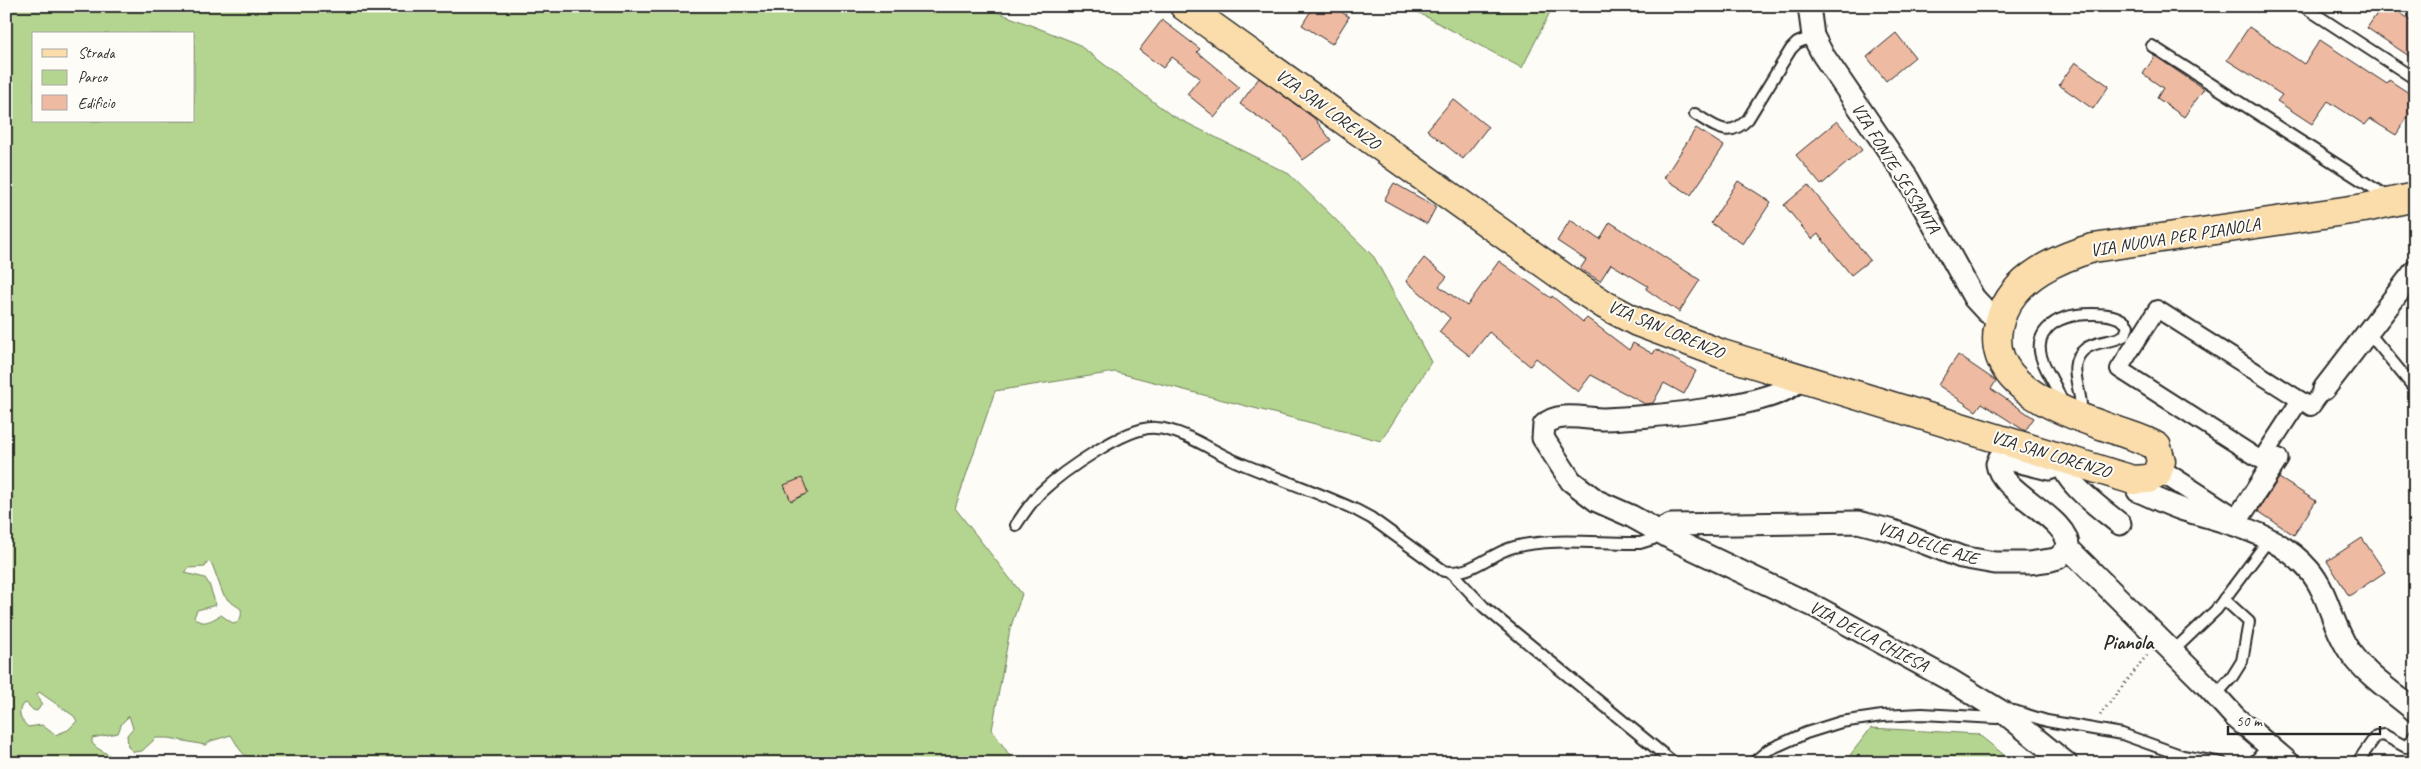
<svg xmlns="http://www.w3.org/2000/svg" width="2421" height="769" font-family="Caveat,sans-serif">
<rect width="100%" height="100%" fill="#fdfcf7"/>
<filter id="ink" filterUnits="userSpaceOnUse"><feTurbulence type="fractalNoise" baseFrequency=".02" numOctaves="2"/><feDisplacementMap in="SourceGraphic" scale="10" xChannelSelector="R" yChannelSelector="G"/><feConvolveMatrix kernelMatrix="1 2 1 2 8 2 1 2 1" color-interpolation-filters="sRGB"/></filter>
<g filter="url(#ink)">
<g fill="#b4d58f" stroke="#70805d" fill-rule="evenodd">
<path d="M6,6H993L992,10L1076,43L1171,115L1289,174L1374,257L1431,362L1381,441L1115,372L995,391L955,508L1022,594L1010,629L992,730L1015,763H258V760C242,759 239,747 231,735L211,741L205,745L169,738H156L142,751L134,752L128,747L127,735L133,728L129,716L122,723L118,733L92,738V743L97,748L121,762L149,763H6ZM34,34H194V121H34ZM208,561L212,564L223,594L228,600L241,609C242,616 241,621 234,624L221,615C212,620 202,627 194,617L197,610L216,605L209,584L205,578L185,573L188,568L205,567ZM39,692L74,716L77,721L68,730L55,735L42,725L28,727C21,720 17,714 22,705L26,703L33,710L37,711L42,704L37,694Z"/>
<polygon points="1406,6 1553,6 1522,68"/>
<polygon points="1871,728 1978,734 2014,763 1844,763"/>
</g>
<g fill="#efbaa2" stroke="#2b2b2b">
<polygon points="1314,6 1333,6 1349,17 1332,44 1302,25"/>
<polygon points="2382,6 2390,6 2415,23 2415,60 2367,28"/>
<polygon points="1162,20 1200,49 1197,52 1239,87 1215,117 1187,94 1200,78 1172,57 1163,68 1139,50"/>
<polygon points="2249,27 2304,64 2320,40 2387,84 2389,80 2415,97 2415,106 2396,135 2370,119 2365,125 2328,101 2312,124 2277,101 2282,95 2227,60"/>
<polygon points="1896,33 1915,57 1886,81 1867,57"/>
<polygon points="2155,56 2204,89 2184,117 2157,98 2163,88 2143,74"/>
<polygon points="2075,62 2109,86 2093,109 2059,85"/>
<polygon points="1259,78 1314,118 1331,140 1303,160 1284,135 1240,104"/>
<polygon points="1453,99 1488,127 1463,159 1427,130"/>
<polygon points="1837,121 1862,150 1821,185 1796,155"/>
<polygon points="1696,128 1724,146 1691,195 1664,178"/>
<polygon points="1738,181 1771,202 1743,244 1711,223"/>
<polygon points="1394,183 1436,207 1427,224 1384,200"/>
<polygon points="1808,185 1870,260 1851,275 1818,234 1812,239 1784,205"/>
<polygon points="1570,220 1600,239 1610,222 1700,280 1679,312 1646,289 1648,286 1611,264 1600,281 1580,269 1586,260 1557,241"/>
<polygon points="1424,258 1447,277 1439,286 1467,306 1499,261 1551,298 1552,296 1583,322 1587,318 1629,350 1633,343 1653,354 1656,349 1696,371 1684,394 1664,383 1653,403 1645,404 1591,375 1578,392 1536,358 1530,366 1489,332 1470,356 1439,332 1450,318 1406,281"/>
<polygon points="1958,355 1996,381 1991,389 2034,418 2025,431 1982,403 1976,411 1938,385"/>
<polygon points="802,478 808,493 791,501 784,485"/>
<polygon points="2279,478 2316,501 2294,535 2258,511"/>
<polygon points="2362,538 2385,572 2349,596 2327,561"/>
</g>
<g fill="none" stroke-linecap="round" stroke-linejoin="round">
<defs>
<g id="service">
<polyline points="2303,6 2415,79"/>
<polyline points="2152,46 2389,198"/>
<path d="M1695,114C1715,126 1728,140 1748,119L1791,49L1797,43L1813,36"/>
<polyline points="2368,332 2415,389"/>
<path d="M2063,406C2059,381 2025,353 2047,329C2058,316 2077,314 2093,314C2105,314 2121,315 2128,326L2125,335C2113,343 2097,340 2085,349C2063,366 2086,394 2080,415"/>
<path d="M1016,525C1024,513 1031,502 1041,492C1062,472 1128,425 1156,428C1185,430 1213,452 1240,463C1278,479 1318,492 1356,510L1371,518L1444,571C1470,577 1490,553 1514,547C1553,537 1601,544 1640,543L1653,539L1660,532"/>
<polyline points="1452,573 1484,607 1674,763"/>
<polyline points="2173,651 2216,610 2270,538"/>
<polyline points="2215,696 2232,677 2242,661 2249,622 2224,599"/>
<polyline points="1753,763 1768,750 1806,733 1841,722 1882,716 1922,714 1997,718 2014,711 2047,721 2122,734 2183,756 2222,763"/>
<polyline points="2253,763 2269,745"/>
<polyline points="2357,763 2376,736 2384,735 2406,747 2415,735"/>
</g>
<g id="pedestrian">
<polygon points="2157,309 2300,400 2261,460 2119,369"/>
<polyline points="2300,400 2311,407 2324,389"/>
</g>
<g id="minor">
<polyline points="1809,6 1813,36 1823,55 1908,179 1974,298 1987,312 2000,317"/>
<path d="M1800,378C1785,407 1638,418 1604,419C1586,419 1558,411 1544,425L1543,438L1571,481L1597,501L1631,516L1674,540L1818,608L1950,680L2007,715L2066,763"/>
<polyline points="2324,389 2415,271"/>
<path d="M2063,458C2057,478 2104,511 2120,524"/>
<polyline points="2160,470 2231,516"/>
<path d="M2138,491C2153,497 2168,505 2184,510C2229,523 2277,533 2309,570C2329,593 2332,627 2350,652C2366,675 2394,693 2415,711"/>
<polyline points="2237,520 2277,459"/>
<path d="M1660,532L1664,528L1671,525L1858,522L1893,531L1961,557L1995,563H2029L2051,560L2058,558L2068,548C2071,519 2000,492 1997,464L1999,459L2004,458L2049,469L2062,464"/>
<polyline points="2068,548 2205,684 2235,717 2289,763"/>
</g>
<path id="primary" d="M1184,6L1573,284L1605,305L1637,322L1722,354L2133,480L2148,479L2157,474L2161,461L2157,447C2145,439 2128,435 2115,430C2064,412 1973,384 2003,312C2017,277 2058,258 2093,248L2364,208L2415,197"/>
</defs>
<use href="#service" stroke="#2b2b2b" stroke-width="14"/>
<use href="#pedestrian" stroke="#2b2b2b" stroke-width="20"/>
<use href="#minor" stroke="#2b2b2b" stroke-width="25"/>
<use href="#primary" stroke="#2b2b2b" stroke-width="31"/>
<polyline stroke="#2b2b2b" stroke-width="3" stroke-dasharray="1 4" stroke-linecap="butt" points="2100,715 2147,655"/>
<use href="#service" stroke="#fdfcf7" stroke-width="10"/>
<use href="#pedestrian" stroke="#fdfcf7" stroke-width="16"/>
<use href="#minor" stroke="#fdfcf7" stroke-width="21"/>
<use href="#primary" stroke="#faddab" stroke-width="28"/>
</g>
</g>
<g text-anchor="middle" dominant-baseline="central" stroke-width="4" stroke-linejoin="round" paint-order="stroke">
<g font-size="18" fill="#2b2b2b" stroke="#fdfcf7">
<text transform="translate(1328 109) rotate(36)">VIA SAN LORENZO</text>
<text transform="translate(1896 168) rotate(58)">VIA FONTE SESSANTA</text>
<text transform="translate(2175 237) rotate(-9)">VIA NUOVA PER PIANOLA</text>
<text transform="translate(1666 329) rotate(23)">VIA SAN LORENZO</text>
<text transform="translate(2051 454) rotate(17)">VIA SAN LORENZO</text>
<text transform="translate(1928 543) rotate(18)">VIA DELLE AIE</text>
<text transform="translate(1869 636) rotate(28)">VIA DELLA CHIESA</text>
</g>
<g font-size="20" font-weight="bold" fill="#2b2b2b" stroke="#fdfcf7">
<text x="2128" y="642">Pianola</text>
</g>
</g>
<rect width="2421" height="769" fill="none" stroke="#fdfcf7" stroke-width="25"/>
<rect x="12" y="12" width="2396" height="744" fill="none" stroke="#2b2b2b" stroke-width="2" filter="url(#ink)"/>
<rect x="32" y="32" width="162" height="90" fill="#fdfcf7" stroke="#a9a8a5"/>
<rect x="42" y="49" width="25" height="8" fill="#faddab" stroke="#a9a8a5"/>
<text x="78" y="58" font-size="15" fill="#2b2b2b">Strada</text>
<rect x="42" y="70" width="25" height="15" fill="#b4d58f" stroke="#a9a8a5"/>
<text x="78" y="82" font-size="15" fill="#2b2b2b">Parco</text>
<rect x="42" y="95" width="25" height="15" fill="#efbaa2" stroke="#a9a8a5"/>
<text x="78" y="108" font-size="15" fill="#2b2b2b">Edificio</text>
<path d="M2228 726v8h152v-8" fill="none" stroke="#2b2b2b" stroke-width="2.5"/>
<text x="2236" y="726" font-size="15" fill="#2b2b2b" stroke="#fdfcf7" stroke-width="4" paint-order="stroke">50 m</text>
</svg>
